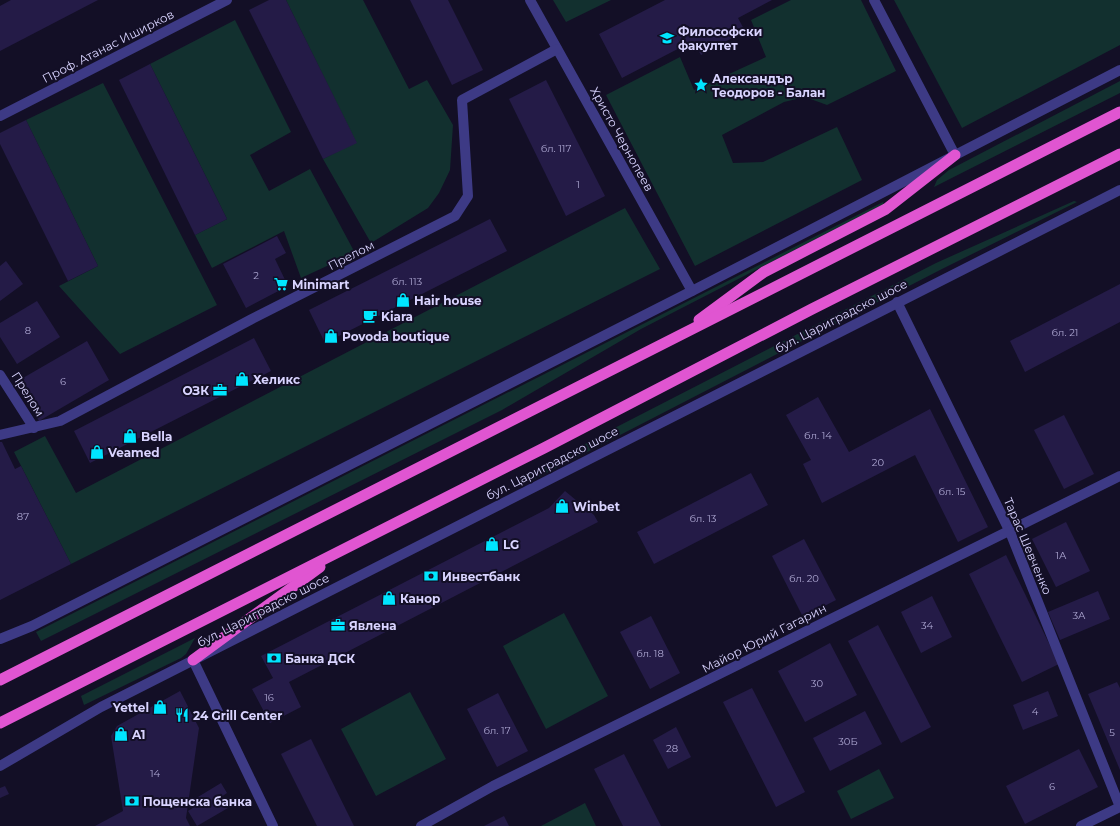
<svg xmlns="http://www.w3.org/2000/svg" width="1120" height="826" font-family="Montserrat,sans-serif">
<rect width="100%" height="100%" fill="#130f26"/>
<g fill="#12302f">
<polygon points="286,0 363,0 409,89 427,80 453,125 450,170 439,193 428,208 371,243 323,159 356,142"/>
<polygon points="553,0 611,0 566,22"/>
<polygon points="791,0 861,0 896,71 827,105 805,97 784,102 722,135 733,163 763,162 837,127 862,180 695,266 606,95 680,57 694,90 766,57 751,20"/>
<polygon points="894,0 1120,0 1120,45 962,128"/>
<polygon points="235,20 291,132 250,155 269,191 310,169 355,253 301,278 284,231 212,268 195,235 227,219 150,64"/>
<polygon points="1120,81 1120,93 934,187 937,180 949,170"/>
<polygon points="103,83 217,305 120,354 59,286 98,266 26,120"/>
<polygon points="1074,201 1077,202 942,269 529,482 527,477 601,435 936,263"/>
<polygon points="883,202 884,204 641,329 502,410 41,641 36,632"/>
<polygon points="625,208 660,269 71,564 14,452 45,436 76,493"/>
<polygon points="564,613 608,696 546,729 503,646"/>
<polygon points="195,638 186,654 181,658 84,705 81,696"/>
<polygon points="410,692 446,759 376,796 341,729"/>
<polygon points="879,769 894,798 851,819 837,791"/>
<polygon points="585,803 596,826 541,826"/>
</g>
<g fill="#241b47">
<polygon points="11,0 98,0 0,51 0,6"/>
<polygon points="269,0 286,0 357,143 323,159 249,10"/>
<polygon points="410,0 448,0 483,70 452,85"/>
<polygon points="665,0 772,0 738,18 745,31 701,55 693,41 622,78 599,34"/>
<polygon points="150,64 227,219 195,235 119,80"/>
<polygon points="546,80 605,196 566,216 509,99"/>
<polygon points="26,120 98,266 68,281 0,144 0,133"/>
<polygon points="490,219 507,251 325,343 309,310"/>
<polygon points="277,236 286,253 275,259 288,286 246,308 223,264"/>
<polygon points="6,261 23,284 0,301 0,266"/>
<polygon points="1120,284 1120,322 1025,372 1010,341"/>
<polygon points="37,301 60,337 17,364 0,337 0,323"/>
<polygon points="254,338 271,371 90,463 74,431"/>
<polygon points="87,341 109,380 39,421 16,382"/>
<polygon points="818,397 849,452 930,409 988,527 958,542 915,455 822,503 803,464 811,460 786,415"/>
<polygon points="1064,415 1094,474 1064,489 1034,430"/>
<polygon points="0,442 2,442 15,469 21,466 71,564 0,600"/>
<polygon points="751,473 768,505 654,564 637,532"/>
<polygon points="565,491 594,515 598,522 289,682 301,707 270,723 252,689 273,678 261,656 549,508"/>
<polygon points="1066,522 1090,571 1056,587 1032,539"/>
<polygon points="804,539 836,600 803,617 772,556"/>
<polygon points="1006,555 1059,664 1022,682 969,574"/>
<polygon points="1098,591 1110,619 1060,640 1048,612"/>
<polygon points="932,596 952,637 921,653 901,612"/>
<polygon points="651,616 680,673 650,689 620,632"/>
<polygon points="878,625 931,727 901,743 848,641"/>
<polygon points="830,643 857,695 805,722 778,671"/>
<polygon points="1117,682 1120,688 1120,770 1088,694"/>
<polygon points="752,688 805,792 776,807 723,702"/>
<polygon points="180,691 199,728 186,818 190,826 95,826 123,811 111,736 117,726"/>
<polygon points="1048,691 1058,716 1023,730 1013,705"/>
<polygon points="498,693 528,751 497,767 467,709"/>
<polygon points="865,711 882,744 830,771 813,738"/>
<polygon points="676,727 691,757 668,769 653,740"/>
<polygon points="311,739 354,826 317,826 281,754"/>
<polygon points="1079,749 1098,787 1025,824 1006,786"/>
<polygon points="624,754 661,826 623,826 594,769"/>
<polygon points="221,783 227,793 221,797 228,808 197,826 188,811 201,803 198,797"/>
<polygon points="5,786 9,794 0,798 0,788"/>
<polygon points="504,816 509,826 484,826"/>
</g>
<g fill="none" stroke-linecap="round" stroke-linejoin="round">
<polyline stroke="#3d3a85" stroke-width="10" points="874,0 955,155"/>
<g stroke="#3d3a85" stroke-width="10">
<polyline points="530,0 692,291"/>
<polyline points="0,116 227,0"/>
<polyline points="897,302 1010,532 1120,807"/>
<polyline points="0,375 34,428"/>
<polyline points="0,435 60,421 250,320 455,216 468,196 462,100 557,49"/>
<polyline points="0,639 32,626 107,588 692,291 1120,70"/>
<polyline points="193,660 273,826"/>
<polyline points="0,766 101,707 1120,190"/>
<polyline points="421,826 493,786 1120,476"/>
<polyline points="1081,826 1120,807"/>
</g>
<g stroke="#e055d1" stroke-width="11">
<polyline points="699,320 764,272 886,209 955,155"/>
<polyline points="193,660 320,567"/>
<polyline points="0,680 1120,112"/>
<polyline points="0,723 544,448 812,309 1120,154"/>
</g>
</g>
<defs>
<symbol id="university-bare" viewBox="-9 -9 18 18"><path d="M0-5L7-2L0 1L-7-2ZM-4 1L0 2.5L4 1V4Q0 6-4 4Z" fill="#00e5ff" stroke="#130f26" stroke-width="2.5" paint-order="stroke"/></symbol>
<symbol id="sight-bare" viewBox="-9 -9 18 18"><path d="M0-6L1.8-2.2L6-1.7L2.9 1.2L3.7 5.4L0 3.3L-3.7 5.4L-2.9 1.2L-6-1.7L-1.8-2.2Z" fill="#00e5ff" stroke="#130f26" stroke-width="2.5" paint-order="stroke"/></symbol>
<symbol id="supermarket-bare" viewBox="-9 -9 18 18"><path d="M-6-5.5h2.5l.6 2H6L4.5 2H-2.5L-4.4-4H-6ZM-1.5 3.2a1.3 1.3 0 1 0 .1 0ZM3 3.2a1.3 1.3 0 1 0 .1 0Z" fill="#00e5ff" stroke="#130f26" stroke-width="2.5" paint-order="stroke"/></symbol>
<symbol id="shop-bare" viewBox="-9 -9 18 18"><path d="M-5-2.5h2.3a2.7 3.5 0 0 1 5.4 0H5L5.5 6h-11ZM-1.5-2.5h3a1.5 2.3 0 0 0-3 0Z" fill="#00e5ff" stroke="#130f26" stroke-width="2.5" paint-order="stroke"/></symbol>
<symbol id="cafe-bare" viewBox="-9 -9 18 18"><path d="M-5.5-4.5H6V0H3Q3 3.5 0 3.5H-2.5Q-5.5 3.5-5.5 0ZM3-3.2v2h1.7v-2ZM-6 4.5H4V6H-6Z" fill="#00e5ff" stroke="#130f26" stroke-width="2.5" paint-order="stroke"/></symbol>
<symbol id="office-bare" viewBox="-9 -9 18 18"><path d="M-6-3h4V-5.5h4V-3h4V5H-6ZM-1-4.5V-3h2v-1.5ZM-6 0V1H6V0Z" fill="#00e5ff" stroke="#130f26" stroke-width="2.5" paint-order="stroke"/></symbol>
<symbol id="bank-bare" viewBox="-9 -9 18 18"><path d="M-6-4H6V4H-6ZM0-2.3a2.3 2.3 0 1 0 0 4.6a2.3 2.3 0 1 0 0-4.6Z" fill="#00e5ff" stroke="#130f26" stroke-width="2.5" paint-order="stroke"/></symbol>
<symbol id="restaurant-bare" viewBox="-9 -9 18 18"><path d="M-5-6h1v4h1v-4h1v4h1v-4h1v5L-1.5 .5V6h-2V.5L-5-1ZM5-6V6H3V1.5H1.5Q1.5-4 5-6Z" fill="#00e5ff" stroke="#130f26" stroke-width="2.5" paint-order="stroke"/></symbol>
</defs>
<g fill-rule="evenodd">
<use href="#university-bare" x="657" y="28" width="20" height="20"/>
<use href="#sight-bare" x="691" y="75" width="20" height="20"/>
<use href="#supermarket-bare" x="271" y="274" width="20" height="20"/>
<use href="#shop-bare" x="393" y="290" width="20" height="20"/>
<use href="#cafe-bare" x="360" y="306" width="20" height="20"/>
<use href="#shop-bare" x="321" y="326" width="20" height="20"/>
<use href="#shop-bare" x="232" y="369" width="20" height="20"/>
<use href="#office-bare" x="210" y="380" width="20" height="20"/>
<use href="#shop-bare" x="120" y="426" width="20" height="20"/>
<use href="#shop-bare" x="87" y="442" width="20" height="20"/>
<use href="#shop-bare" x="552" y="496" width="20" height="20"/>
<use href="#shop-bare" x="482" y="534" width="20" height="20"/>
<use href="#bank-bare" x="421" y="566" width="20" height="20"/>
<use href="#shop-bare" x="379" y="588" width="20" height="20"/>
<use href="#office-bare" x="328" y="615" width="20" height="20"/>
<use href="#bank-bare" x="264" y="648" width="20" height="20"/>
<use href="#shop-bare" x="150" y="697" width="20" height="20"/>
<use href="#restaurant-bare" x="172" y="705" width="20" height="20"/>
<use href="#shop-bare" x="111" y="724" width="20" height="20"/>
<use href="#bank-bare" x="122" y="791" width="20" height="20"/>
</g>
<g text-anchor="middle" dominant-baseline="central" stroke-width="4" stroke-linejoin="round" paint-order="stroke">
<g font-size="10" fill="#aca6d1">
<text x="556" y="148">бл. 117</text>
<text x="578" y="184">1</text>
<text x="256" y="275">2</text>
<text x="407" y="281">бл. 113</text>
<text x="28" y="330">8</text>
<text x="1065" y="332">бл. 21</text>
<text x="63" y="381">6</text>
<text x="818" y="435">бл. 14</text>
<text x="878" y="462">20</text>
<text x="952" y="491">бл. 15</text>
<text x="23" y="516">87</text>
<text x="703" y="518">бл. 13</text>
<text x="1061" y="555">1А</text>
<text x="804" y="578">бл. 20</text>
<text x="1079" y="615">3А</text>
<text x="927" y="625">34</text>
<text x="650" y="653">бл. 18</text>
<text x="817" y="683">30</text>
<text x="269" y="697">16</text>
<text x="1035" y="711">4</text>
<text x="497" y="730">бл. 17</text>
<text x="1112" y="732">5</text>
<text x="848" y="741">30Б</text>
<text x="672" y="748">28</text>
<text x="155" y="773">14</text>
<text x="1052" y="786">6</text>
</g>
<g font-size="12" font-weight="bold" fill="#d9d4ff" stroke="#130f26" text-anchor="start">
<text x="678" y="31">Философски<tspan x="678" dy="14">факултет</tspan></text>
<text x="712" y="78">Александър<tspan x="712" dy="14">Теодоров - Балан</tspan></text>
<text x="292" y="284">Minimart</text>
<text x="414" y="300">Hair house</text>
<text x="381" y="316">Kiara</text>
<text x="342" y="336">Povoda boutique</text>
<text x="253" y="379">Хеликс</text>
<text x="209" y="390" text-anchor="end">ОЗК</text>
<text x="141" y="436">Bella</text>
<text x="108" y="452">Veamed</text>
<text x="573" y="506">Winbet</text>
<text x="503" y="544">LG</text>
<text x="442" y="576">Инвестбанк</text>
<text x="400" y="598">Канор</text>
<text x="349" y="625">Явлена</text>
<text x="285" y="658">Банка ДСК</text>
<text x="149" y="707" text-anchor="end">Yettel</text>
<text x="193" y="715">24 Grill Center</text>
<text x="132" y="734">A1</text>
<text x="143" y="801">Пощенска банка</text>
</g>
<g font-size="12" fill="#d9d4ff" stroke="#130f26">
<text transform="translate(108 46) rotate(-27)">Проф. Атанас Иширков</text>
<text transform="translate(622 139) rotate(61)">Христо Чернопеев</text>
<text transform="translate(351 255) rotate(-27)">Прелом</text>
<text transform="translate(841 316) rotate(-27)">бул. Цариградско шосе</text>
<text transform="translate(28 394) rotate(58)">Прелом</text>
<text transform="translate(552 463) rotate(-27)">бул. Цариградско шосе</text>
<text transform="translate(1028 546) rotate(67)">Тарас Шевченко</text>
<text transform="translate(263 610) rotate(-27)">бул. Цариградско шосе</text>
<text transform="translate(764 638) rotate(-27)">Майор Юрий Гагарин</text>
</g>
</g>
</svg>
